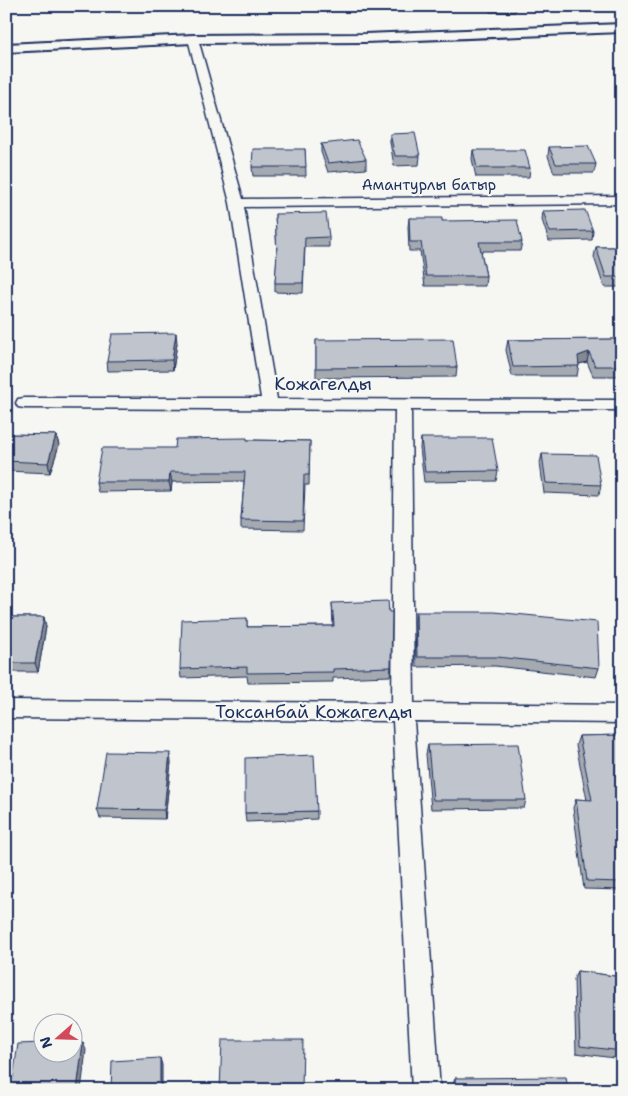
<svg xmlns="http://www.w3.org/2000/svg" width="628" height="1096" font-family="'Shantell Sans',sans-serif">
<rect width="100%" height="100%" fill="#f6f6f2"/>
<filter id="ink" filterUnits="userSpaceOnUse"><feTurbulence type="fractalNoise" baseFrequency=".02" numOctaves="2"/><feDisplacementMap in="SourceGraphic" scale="10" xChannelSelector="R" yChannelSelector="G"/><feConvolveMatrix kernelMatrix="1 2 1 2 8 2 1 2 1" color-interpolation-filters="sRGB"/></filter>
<g filter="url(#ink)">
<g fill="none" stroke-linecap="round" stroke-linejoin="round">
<defs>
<polygon id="minor" points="193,36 198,39 243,199 622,196 622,204 244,207 277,399 622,400 622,410 411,410 414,703 622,705 622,723 414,721 440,1090 412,1090 393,721 6,718 6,700 392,703 395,410 24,408 18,407 16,403 18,399 24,398 261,398 230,203 188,39"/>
<polygon id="tertiary" points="622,24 622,32 365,42 193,43 6,52 6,44 193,35 365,34"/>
</defs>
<use href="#minor" stroke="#1b2f5e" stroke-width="3"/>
<use href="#tertiary" stroke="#1b2f5e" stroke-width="4"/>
<use href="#minor" fill="#f6f6f2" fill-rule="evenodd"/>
<use href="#tertiary" fill="#f6f6f2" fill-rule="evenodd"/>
</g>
<g fill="#a5a9b0" stroke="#1b2f5e">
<polygon points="486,6 516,6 515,12 490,12"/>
<polygon points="390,134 420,156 419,165 394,166 390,142"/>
<polygon points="321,144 366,159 366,169 328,172 321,152"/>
<polygon points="549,147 596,164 594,173 554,173 548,156"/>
<polygon points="305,149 306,176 253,176 252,167"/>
<polygon points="473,150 530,168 529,177 476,177 472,159"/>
<polygon points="543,211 593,231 592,240 549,241 542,220"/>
<polygon points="275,214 329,237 329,247 305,247 303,293 275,292 275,283 277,254"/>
<polygon points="409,218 442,221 522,242 520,251 481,251 486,276 485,286 425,286 420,251 409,251 408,227"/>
<polygon points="596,247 622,247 622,287 604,287 594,257"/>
<polygon points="622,339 622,376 593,376 587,362 579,364 577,376 512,376 506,350 508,340"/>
<polygon points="316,340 457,367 456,377 316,378"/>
<polygon points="177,343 173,370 108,371 107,361"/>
<polygon points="6,434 56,435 59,445 50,473 6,471"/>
<polygon points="421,438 498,471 496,481 424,482 420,448"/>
<polygon points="247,440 310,441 309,485 305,485 303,530 241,529 241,520 244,481 172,482 171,491 98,492 96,482 175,448"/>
<polygon points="542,454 601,485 599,495 544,493 540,463"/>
<polygon points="332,603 391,667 390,676 333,678 333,682 248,683 247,676 181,678 180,669 247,618 247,627 333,626"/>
<polygon points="416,612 599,668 596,677 495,666 416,667 415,622"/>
<polygon points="6,617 44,617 46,627 38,672 6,672"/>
<polygon points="622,735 622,890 584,889 573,808 576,799 587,800 576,745 579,736"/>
<polygon points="428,745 526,800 524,808 431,809 426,754"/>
<polygon points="171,762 165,819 100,818 97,809"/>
<polygon points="317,811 317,819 246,822 245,813"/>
<polygon points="577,971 622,977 622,1059 576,1053 574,979"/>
<polygon points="455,1078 568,1090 453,1090 453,1085"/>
</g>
<g fill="#868990" stroke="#1b2f5e">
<polygon points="176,333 177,343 173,370 172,360"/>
<polygon points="589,352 587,362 575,365 578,356"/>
<polygon points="56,435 59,445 50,473 48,463"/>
<polygon points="170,472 172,482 171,491 169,482"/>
<polygon points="44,617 46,627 38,672 35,663"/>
<polygon points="170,753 171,762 165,819 164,810"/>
<polygon points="83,1043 86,1050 81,1090 77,1090"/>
<polygon points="160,1058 162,1065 162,1090 160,1090"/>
</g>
<g fill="#c0c4cd" stroke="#1b2f5e">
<polygon points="415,133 420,156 395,156 390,134"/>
<polygon points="357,140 366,159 328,163 321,144"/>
<polygon points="588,146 596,164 556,164 549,147"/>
<polygon points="253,149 305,149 306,167 252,167"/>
<polygon points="473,150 525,150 530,168 477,168"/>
<polygon points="585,210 593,231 550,232 543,211"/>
<polygon points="326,213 329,237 305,238 303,283 275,283 277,252 275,214"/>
<polygon points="409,218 442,218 442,221 517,220 522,242 479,242 486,276 426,276 421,242 410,242"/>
<polygon points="596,247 622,247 622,277 606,277"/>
<polygon points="176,333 172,360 107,361 112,334"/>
<polygon points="453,339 457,367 316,368 316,340"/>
<polygon points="622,339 622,366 595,366 589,352 578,356 579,366 513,367 508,340"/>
<polygon points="6,434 56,435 48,463 6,461"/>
<polygon points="247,438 247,440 310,441 309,475 304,475 303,521 241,520 245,472 170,472 169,482 96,482 102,448 175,448 176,439"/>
<polygon points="421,438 492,438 498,471 425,472"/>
<polygon points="542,454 596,455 601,485 546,483"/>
<polygon points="388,601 389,612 392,612 391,667 333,669 333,672 247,673 247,667 180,669 182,620 247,618 247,627 334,626 332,603"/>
<polygon points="416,612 494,612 597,622 599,668 497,657 417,657"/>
<polygon points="6,617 44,617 35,663 6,663"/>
<polygon points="622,735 622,882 587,881 576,799 592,800 579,736"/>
<polygon points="518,744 526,800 433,800 428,745"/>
<polygon points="106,752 170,753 164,810 97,809"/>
<polygon points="314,755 317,811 245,813 245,758"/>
<polygon points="577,971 622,977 622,1051 580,1046"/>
<polygon points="222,1040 303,1040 302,1090 220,1090"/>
<polygon points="42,1043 42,1054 72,1054 72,1043 83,1043 77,1090 11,1090 18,1044"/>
<polygon points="160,1058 160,1090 111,1090 112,1061"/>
<polygon points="566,1077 568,1090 456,1090 455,1078"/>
</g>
</g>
<g text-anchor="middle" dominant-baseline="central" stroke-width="4.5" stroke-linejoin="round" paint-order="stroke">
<g font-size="15" fill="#1b2f5e" stroke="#f6f6f2">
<text x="429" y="185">Амантурлы батыр</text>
</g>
<g font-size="18" fill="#1b2f5e" stroke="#f6f6f2">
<text x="323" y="384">Кожагелды</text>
<text x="314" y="712">Токсанбай Кожагелды</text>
</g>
</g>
<rect width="628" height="1096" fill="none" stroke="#f6f6f2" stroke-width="25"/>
<rect x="12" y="12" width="603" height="1071" fill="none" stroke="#1b2f5e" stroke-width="2" filter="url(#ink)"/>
<g transform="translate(58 1038) rotate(250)"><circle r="24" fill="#f6f6f2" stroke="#9ea6b7"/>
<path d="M0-4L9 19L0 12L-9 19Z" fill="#d1495b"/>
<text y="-8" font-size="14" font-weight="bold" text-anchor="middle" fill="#1b2f5e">N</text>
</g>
</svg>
